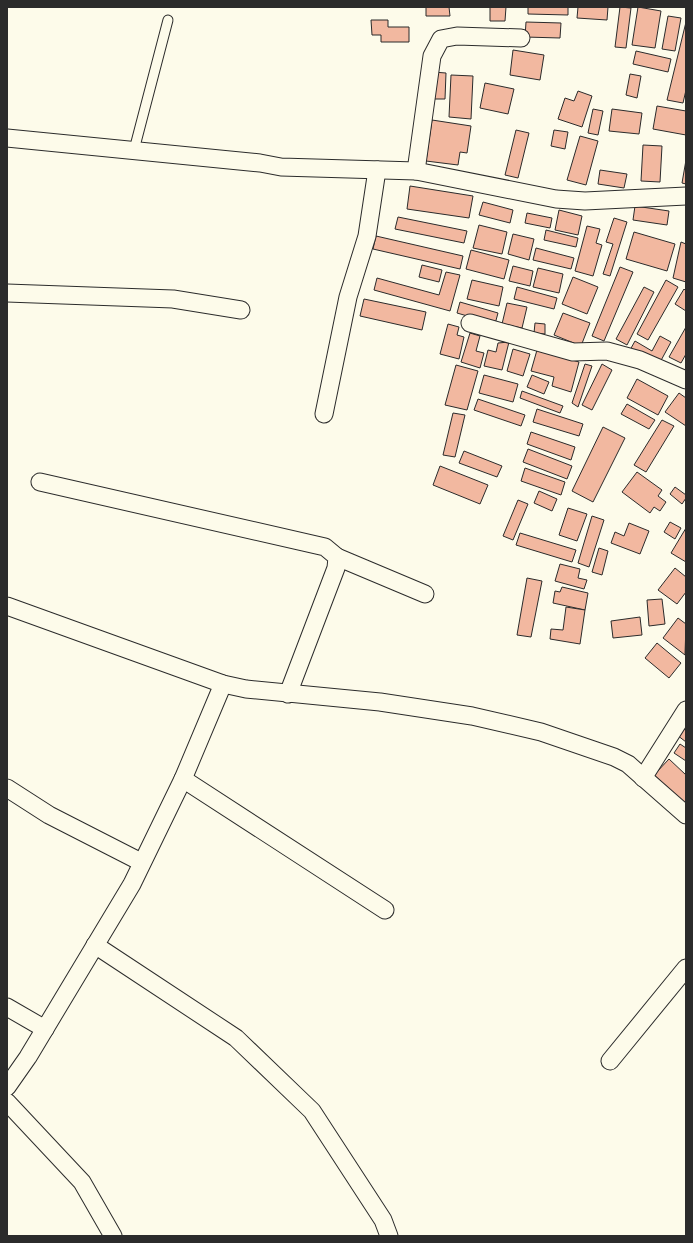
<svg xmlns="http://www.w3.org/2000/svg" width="693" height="1243" font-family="'Space Grotesk',sans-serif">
<rect width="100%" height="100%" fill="#fdfbea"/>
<g fill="#f2b8a0" stroke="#2b2b2b">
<polygon points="426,7 449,7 450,16 426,16"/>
<polygon points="490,7 506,7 505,21 490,21"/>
<polygon points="528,7 568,7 568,15 528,14"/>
<polygon points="578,7 608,7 607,20 577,18"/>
<polygon points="620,7 631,8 626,48 615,47"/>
<polygon points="638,7 661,11 655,48 632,45"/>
<polygon points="668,16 681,18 675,51 662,49"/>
<polygon points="371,20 388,20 388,27 409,27 409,42 381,42 381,35 372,35"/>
<polygon points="526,22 561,23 560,38 525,37"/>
<polygon points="686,22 686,90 683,103 667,100"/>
<polygon points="513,50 544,55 540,80 510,75"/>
<polygon points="636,51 671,59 668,72 633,64"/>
<polygon points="433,72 446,73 445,99 431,99"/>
<polygon points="630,74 641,76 637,98 626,95"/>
<polygon points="451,75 473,76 471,119 449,117"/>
<polygon points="485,83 514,89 508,114 480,108"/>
<polygon points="578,91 592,96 582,127 558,119 565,98 574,101"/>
<polygon points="657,106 686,111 686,135 653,129"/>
<polygon points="593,109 603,111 598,135 588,133"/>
<polygon points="612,109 642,113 639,134 609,131"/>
<polygon points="432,120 471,126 467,153 460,152 458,165 426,161"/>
<polygon points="516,130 529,133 518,178 505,175"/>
<polygon points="554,130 568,132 565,149 551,146"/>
<polygon points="580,136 598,141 586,185 567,180"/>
<polygon points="643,145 662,146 660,182 641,181"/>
<polygon points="686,160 686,184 682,183"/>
<polygon points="600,170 627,174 624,188 598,184"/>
<polygon points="410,186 473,196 469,218 407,209"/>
<polygon points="483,202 513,210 510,223 479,215"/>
<polygon points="635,206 669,211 667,225 633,220"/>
<polygon points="559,210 582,216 578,235 555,230"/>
<polygon points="527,213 552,218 550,228 525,223"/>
<polygon points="398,217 467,231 464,243 395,229"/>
<polygon points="614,218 627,222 610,276 603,274 613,244 606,242"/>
<polygon points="479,225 507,232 502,254 473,248"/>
<polygon points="587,226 600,229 596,243 602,245 593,276 575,271"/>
<polygon points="546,230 578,238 576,247 544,240"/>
<polygon points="634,232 675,244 667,271 626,259"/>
<polygon points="513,234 534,239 529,260 508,254"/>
<polygon points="376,236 463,256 460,269 373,249"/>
<polygon points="681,242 686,244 686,282 673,278"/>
<polygon points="536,248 574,258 571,269 533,260"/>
<polygon points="471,250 509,260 504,279 466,269"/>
<polygon points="422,265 442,270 439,282 419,277"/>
<polygon points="513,266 533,271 530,286 509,281"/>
<polygon points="620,267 633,272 604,341 592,336"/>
<polygon points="538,268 563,274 559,293 533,287"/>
<polygon points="446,272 460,275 450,311 374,290 377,278 439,295"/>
<polygon points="573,277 598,287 587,314 562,304"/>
<polygon points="472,280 503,287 499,306 467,299"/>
<polygon points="666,280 678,287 648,340 637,334"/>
<polygon points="517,287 557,298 554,309 514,299"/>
<polygon points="644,287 654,292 627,345 616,339"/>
<polygon points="684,289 686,291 686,311 675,304"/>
<polygon points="364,299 426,312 422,330 360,316"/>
<polygon points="460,302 498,313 495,324 457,313"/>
<polygon points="507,303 527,307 522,328 502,324"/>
<polygon points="563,313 590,323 581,346 554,335"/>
<polygon points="535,323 545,324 545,334 534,333"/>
<polygon points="448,324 459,327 457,335 464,337 459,359 440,354"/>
<polygon points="686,327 686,354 681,363 669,357"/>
<polygon points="470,333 480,336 476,351 484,353 480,368 461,362"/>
<polygon points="660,336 671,342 658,366 630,350 635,341 652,351"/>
<polygon points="509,342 502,370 484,366 488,350 496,352 498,343"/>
<polygon points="513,349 530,354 523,376 507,371"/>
<polygon points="537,350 579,362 571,392 552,386 554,377 531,371"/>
<polygon points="585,364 592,366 578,407 572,403"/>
<polygon points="602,364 612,370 592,410 582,405"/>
<polygon points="456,365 478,371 467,410 445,405"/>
<polygon points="484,375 518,384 513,402 479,393"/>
<polygon points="532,375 549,382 544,394 527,387"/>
<polygon points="637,379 668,396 658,415 627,398"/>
<polygon points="522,391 563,406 560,413 520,398"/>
<polygon points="679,393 686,398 686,426 665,412"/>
<polygon points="478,399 525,415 521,426 474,410"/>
<polygon points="627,404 655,420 649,429 621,414"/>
<polygon points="537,409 583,424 579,436 533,422"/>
<polygon points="453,413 465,415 455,457 443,455"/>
<polygon points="662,420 674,426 646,472 634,465"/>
<polygon points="603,427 625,438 593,502 572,491"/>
<polygon points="531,432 575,447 571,460 527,444"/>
<polygon points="528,449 572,466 567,479 523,462"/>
<polygon points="464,451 502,466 497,477 459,463"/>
<polygon points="440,466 488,485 480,504 433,485"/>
<polygon points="525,468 565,482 561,495 521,481"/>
<polygon points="637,472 662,490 658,496 666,502 660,511 654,507 650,513 622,492"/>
<polygon points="675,487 686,495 686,498 682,504 670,494"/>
<polygon points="539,491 557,499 552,511 534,503"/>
<polygon points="518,500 528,504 513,540 503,536"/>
<polygon points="568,508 587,514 577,541 559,535"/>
<polygon points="592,516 604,520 589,567 578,563"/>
<polygon points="670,522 681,528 675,539 664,532"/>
<polygon points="629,523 649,531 640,554 611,543 615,532 624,536"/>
<polygon points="686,528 686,562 671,553"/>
<polygon points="520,533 576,550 572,562 516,545"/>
<polygon points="599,548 608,551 602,575 592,572"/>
<polygon points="560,564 580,569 578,578 587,580 584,589 555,581"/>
<polygon points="675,568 686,577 686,592 677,604 658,590"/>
<polygon points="527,578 542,581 531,637 517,635"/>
<polygon points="562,587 588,593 585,610 553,603 555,591 560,592"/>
<polygon points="662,599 665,624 649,626 647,600"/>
<polygon points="566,607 585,610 580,644 550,639 551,629 563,630"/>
<polygon points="640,617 642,635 613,638 611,621"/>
<polygon points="678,618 686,624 685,655 663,638"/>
<polygon points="657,643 681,663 669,678 645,658"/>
<polygon points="683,728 686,731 686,742 677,735"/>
<polygon points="680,744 686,748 686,761 674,753"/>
<polygon points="669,759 686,775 686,804 654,775"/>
</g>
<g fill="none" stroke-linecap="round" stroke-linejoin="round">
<defs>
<polyline id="service" points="134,150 168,20"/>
<g id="minor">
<polyline points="7,138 260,163 281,167 416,171 556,199 585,201 686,196"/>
<polyline points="416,171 432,56 441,39 457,36 521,38"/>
<polyline points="7,293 173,299 241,310"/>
<polyline points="470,323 573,352 607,351 640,360 686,380"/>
<polyline points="324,414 348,297 367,236 377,170"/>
<polyline points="40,482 325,547 337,557 336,568 288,694"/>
<polyline points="337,557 425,594"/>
<polyline points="7,606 223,684 246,689 380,702 472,716 541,732 614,757 628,764 686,815"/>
<polyline points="643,778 686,710"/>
<polyline points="183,779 385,910"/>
<polyline points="7,788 49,815 141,862"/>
<polyline points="95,945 236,1038 312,1111 383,1220 389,1236"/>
<polyline points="7,1007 45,1029"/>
<polyline points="610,1061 686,968"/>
<polyline points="7,1087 28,1057 132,884 183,779 223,684"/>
<polyline points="7,1102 82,1182 113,1236"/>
</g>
</defs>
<use href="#service" stroke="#2b2b2b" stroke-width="11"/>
<use href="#minor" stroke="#2b2b2b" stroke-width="19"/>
<use href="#service" stroke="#fdfbea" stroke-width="9"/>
<use href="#minor" stroke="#fdfbea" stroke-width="17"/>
</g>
<rect width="693" height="1243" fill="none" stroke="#2b2b2b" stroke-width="16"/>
</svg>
